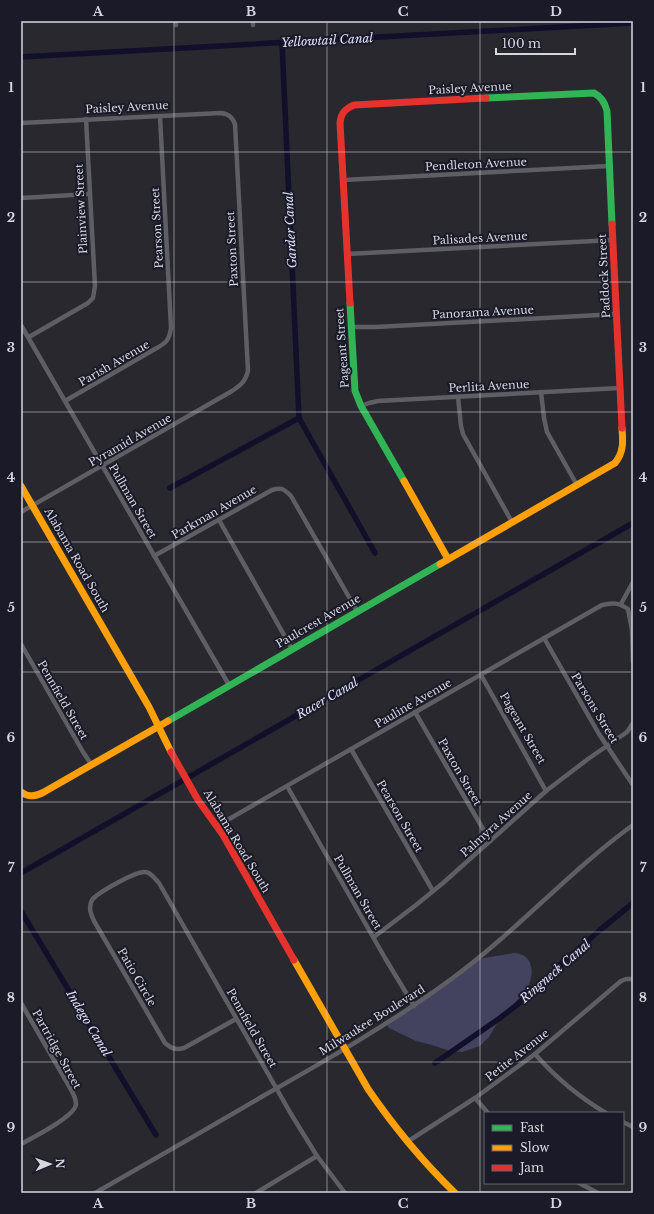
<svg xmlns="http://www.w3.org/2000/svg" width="654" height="1214" font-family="'Libre Baskerville',serif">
<rect width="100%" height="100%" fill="#28282e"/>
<path fill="#44435f" d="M514,953C534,954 535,974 527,989L498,1022L489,1037L480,1046L462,1052L450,1051L432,1045L416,1041L389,1028L386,1024L478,959Z"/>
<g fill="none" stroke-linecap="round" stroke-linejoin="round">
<g stroke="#120f2a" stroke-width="5.5">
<polyline points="282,43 299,418 375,553"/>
<polyline points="21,57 633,23"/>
<polyline points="170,488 299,418"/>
<polyline points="21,873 633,523"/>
<polyline points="21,911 156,1135"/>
<polyline points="435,1063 500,1018 536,990 561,964 600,930 633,903"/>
</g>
<g stroke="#5e5e64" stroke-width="4.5">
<polyline points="176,21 176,25"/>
<polyline points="253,21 253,25"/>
<path d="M21,123L221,113C229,114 232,117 235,124L248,371C245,382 241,385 232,391L21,512"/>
<polyline points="343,180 609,166"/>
<polyline points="21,198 90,194"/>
<polyline points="347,254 613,240"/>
<polyline points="21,325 229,685"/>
<polyline points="351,327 376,327 617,314"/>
<polyline points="29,337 88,303 93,298 95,286 86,119"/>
<polyline points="541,392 544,418 547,432 577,485"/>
<polyline points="458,397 461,426 463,434 512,522"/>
<path d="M65,401L155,349C166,343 169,341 171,328L160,116"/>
<polyline points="361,406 369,403 378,401 620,388"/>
<polyline points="219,520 292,649"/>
<path d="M154,556L272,490C282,487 284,489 291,496L357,611"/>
<polyline points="621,604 633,582"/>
<polyline points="544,638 599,734 633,785"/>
<polyline points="21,644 83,752 91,764"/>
<polyline points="481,675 546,791"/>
<polyline points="415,712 490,841"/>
<polyline points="351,749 433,891"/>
<polyline points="287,786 385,958 414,1006"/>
<path d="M217,826L602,605C613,602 619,603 628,609L632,630L633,662"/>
<polyline points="374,937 416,905 443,883 546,791 588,759 627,732 633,723"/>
<path d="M21,1003L69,1086C72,1091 76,1098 76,1104C76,1116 32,1138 21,1144"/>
<path d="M236,1019L184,1048C176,1050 172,1049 165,1043L94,921C91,914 88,908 92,900C97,893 136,871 145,872C151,872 155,879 159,883L291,1114L317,1156L345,1193"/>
<path d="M535,1054C556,1078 579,1097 606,1113"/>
<polyline points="475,1098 488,1113"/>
<polyline points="623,1122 633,1127"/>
<polyline points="407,1142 475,1098 535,1054 621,981 626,979 633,979"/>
<polyline points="579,1183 598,1193"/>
<path d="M95,1193C151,1161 207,1129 263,1096C327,1060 391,1023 450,980C515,933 568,872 633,825"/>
<polyline points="256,1193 317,1156"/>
</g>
<g stroke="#30b455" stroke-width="7">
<path d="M486,98L594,93C602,97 605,103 607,111L612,224"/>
<polyline points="350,303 355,391 361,406 404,481"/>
<polyline points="168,721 440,564"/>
</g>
<g stroke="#ff9f0a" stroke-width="7">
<polyline points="404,481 448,559"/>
<polyline points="21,486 149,707 171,752"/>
<path d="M440,564L615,463C624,452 623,441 622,428"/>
<path d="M21,792C29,798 36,796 44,792L168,721"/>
<path d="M294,960L368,1089C394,1127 422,1161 455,1193"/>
</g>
<g stroke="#e5322d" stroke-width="7">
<polyline points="612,224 622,428"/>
<path d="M350,303L340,123C341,113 345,109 354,105L486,98"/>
<polyline points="171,752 198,800 223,835 294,960"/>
</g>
</g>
<path fill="none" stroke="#d6d6df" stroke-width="1" stroke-opacity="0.55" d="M174,21V1193M327,21V1193M480,21V1193M21,152H633M21,282H633M21,412H633M21,542H633M21,672H633M21,802H633M21,932H633M21,1062H633"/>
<g text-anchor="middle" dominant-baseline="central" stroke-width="4" stroke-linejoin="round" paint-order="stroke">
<g font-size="11" fill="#d6d6df" stroke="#1a1a28">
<text transform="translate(470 88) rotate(-3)">Paisley Avenue</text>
<text transform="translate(127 107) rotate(-3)">Paisley Avenue</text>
<text transform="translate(476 164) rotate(-3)">Pendleton Avenue</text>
<text transform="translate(81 209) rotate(-93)">Plainview Street</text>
<text transform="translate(157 228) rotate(-93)">Pearson Street</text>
<text transform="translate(480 238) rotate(-3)">Palisades Avenue</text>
<text transform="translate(232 249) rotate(-93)">Paxton Street</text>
<text transform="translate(604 276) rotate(-93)">Paddock Street</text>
<text transform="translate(483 312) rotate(-3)">Panorama Avenue</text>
<text transform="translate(342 348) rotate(-94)">Pageant Street</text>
<text transform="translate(114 363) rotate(-30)">Parish Avenue</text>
<text transform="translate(489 386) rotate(-3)">Perlita Avenue</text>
<text transform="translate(130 440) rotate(-30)">Pyramid Avenue</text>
<text transform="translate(133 501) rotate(60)">Pullman Street</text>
<text transform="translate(214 512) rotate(-30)">Parkman Avenue</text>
<text transform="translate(77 560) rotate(60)">Alabama Road South</text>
<text transform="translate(318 621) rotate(-30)">Paulcrest Avenue</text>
<text transform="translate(63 700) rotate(60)">Pennfield Street</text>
<text transform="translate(413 703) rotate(-30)">Pauline Avenue</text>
<text transform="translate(595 708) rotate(59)">Parsons Street</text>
<text transform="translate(523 728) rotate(60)">Pageant Street</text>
<text transform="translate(460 772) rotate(60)">Paxton Street</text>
<text transform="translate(400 816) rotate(60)">Pearson Street</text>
<text transform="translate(496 824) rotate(-42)">Palmyra Avenue</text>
<text transform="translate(237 841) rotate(59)">Alabama Road South</text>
<text transform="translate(358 892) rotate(60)">Pullman Street</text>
<text transform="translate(137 977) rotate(60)">Patio Circle</text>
<text transform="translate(372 1020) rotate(-32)">Milwaukee Boulevard</text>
<text transform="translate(252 1028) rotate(60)">Pennfield Street</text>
<text transform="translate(57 1049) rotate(61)">Partridge Street</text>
<text transform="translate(517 1055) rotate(-38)">Petite Avenue</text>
</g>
<g font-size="12" font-style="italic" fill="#e1e1fb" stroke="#1a1a28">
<text transform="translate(327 40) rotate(-3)">Yellowtail Canal</text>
<text transform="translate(290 230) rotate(-93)">Garder Canal</text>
<text transform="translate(327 698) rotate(-30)">Racer Canal</text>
<text transform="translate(555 971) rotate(-41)">Ringneck Canal</text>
<text transform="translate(89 1023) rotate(59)">Indego Canal</text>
</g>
</g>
<rect width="654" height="1214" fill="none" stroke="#1a1a28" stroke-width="44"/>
<rect x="484" y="1112" width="140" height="72" fill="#1a1a28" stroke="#656571"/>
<rect x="492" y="1125" width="20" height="6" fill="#30b455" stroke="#656571"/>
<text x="520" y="1132" font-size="12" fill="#d6d6df">Fast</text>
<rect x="492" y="1145" width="20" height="6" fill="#ff9f0a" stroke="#656571"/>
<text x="520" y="1152" font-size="12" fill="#d6d6df">Slow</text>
<rect x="492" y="1165" width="20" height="6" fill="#e5322d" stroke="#656571"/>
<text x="520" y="1172" font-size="12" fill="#d6d6df">Jam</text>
<g transform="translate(50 1164) rotate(88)" stroke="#1a1a28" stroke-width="3" paint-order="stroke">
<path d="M0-3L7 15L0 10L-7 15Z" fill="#d6d6df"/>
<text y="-6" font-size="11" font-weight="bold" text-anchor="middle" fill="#d6d6df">N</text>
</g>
<path d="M496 48v6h79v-6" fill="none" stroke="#d6d6df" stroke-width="2"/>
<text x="502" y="48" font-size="12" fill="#d6d6df" stroke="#1a1a28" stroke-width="3" paint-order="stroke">100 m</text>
<rect x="22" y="22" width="610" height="1170" fill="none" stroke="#d6d6df" stroke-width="1.5"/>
<g font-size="13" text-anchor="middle" font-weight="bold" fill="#d6d6df">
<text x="98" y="16">A</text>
<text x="251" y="16">B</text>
<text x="403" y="16">C</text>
<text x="556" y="16">D</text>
<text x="11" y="92">1</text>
<text x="643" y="92">1</text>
<text x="11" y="222">2</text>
<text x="643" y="222">2</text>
<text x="11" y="352">3</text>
<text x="643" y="352">3</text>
<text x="11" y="482">4</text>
<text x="643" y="482">4</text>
<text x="11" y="612">5</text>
<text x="643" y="612">5</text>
<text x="11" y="742">6</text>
<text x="643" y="742">6</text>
<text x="11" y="872">7</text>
<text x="643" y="872">7</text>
<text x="11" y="1002">8</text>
<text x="643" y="1002">8</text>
<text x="11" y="1132">9</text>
<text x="643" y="1132">9</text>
<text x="98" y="1208">A</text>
<text x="251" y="1208">B</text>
<text x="403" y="1208">C</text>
<text x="556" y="1208">D</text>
</g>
</svg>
